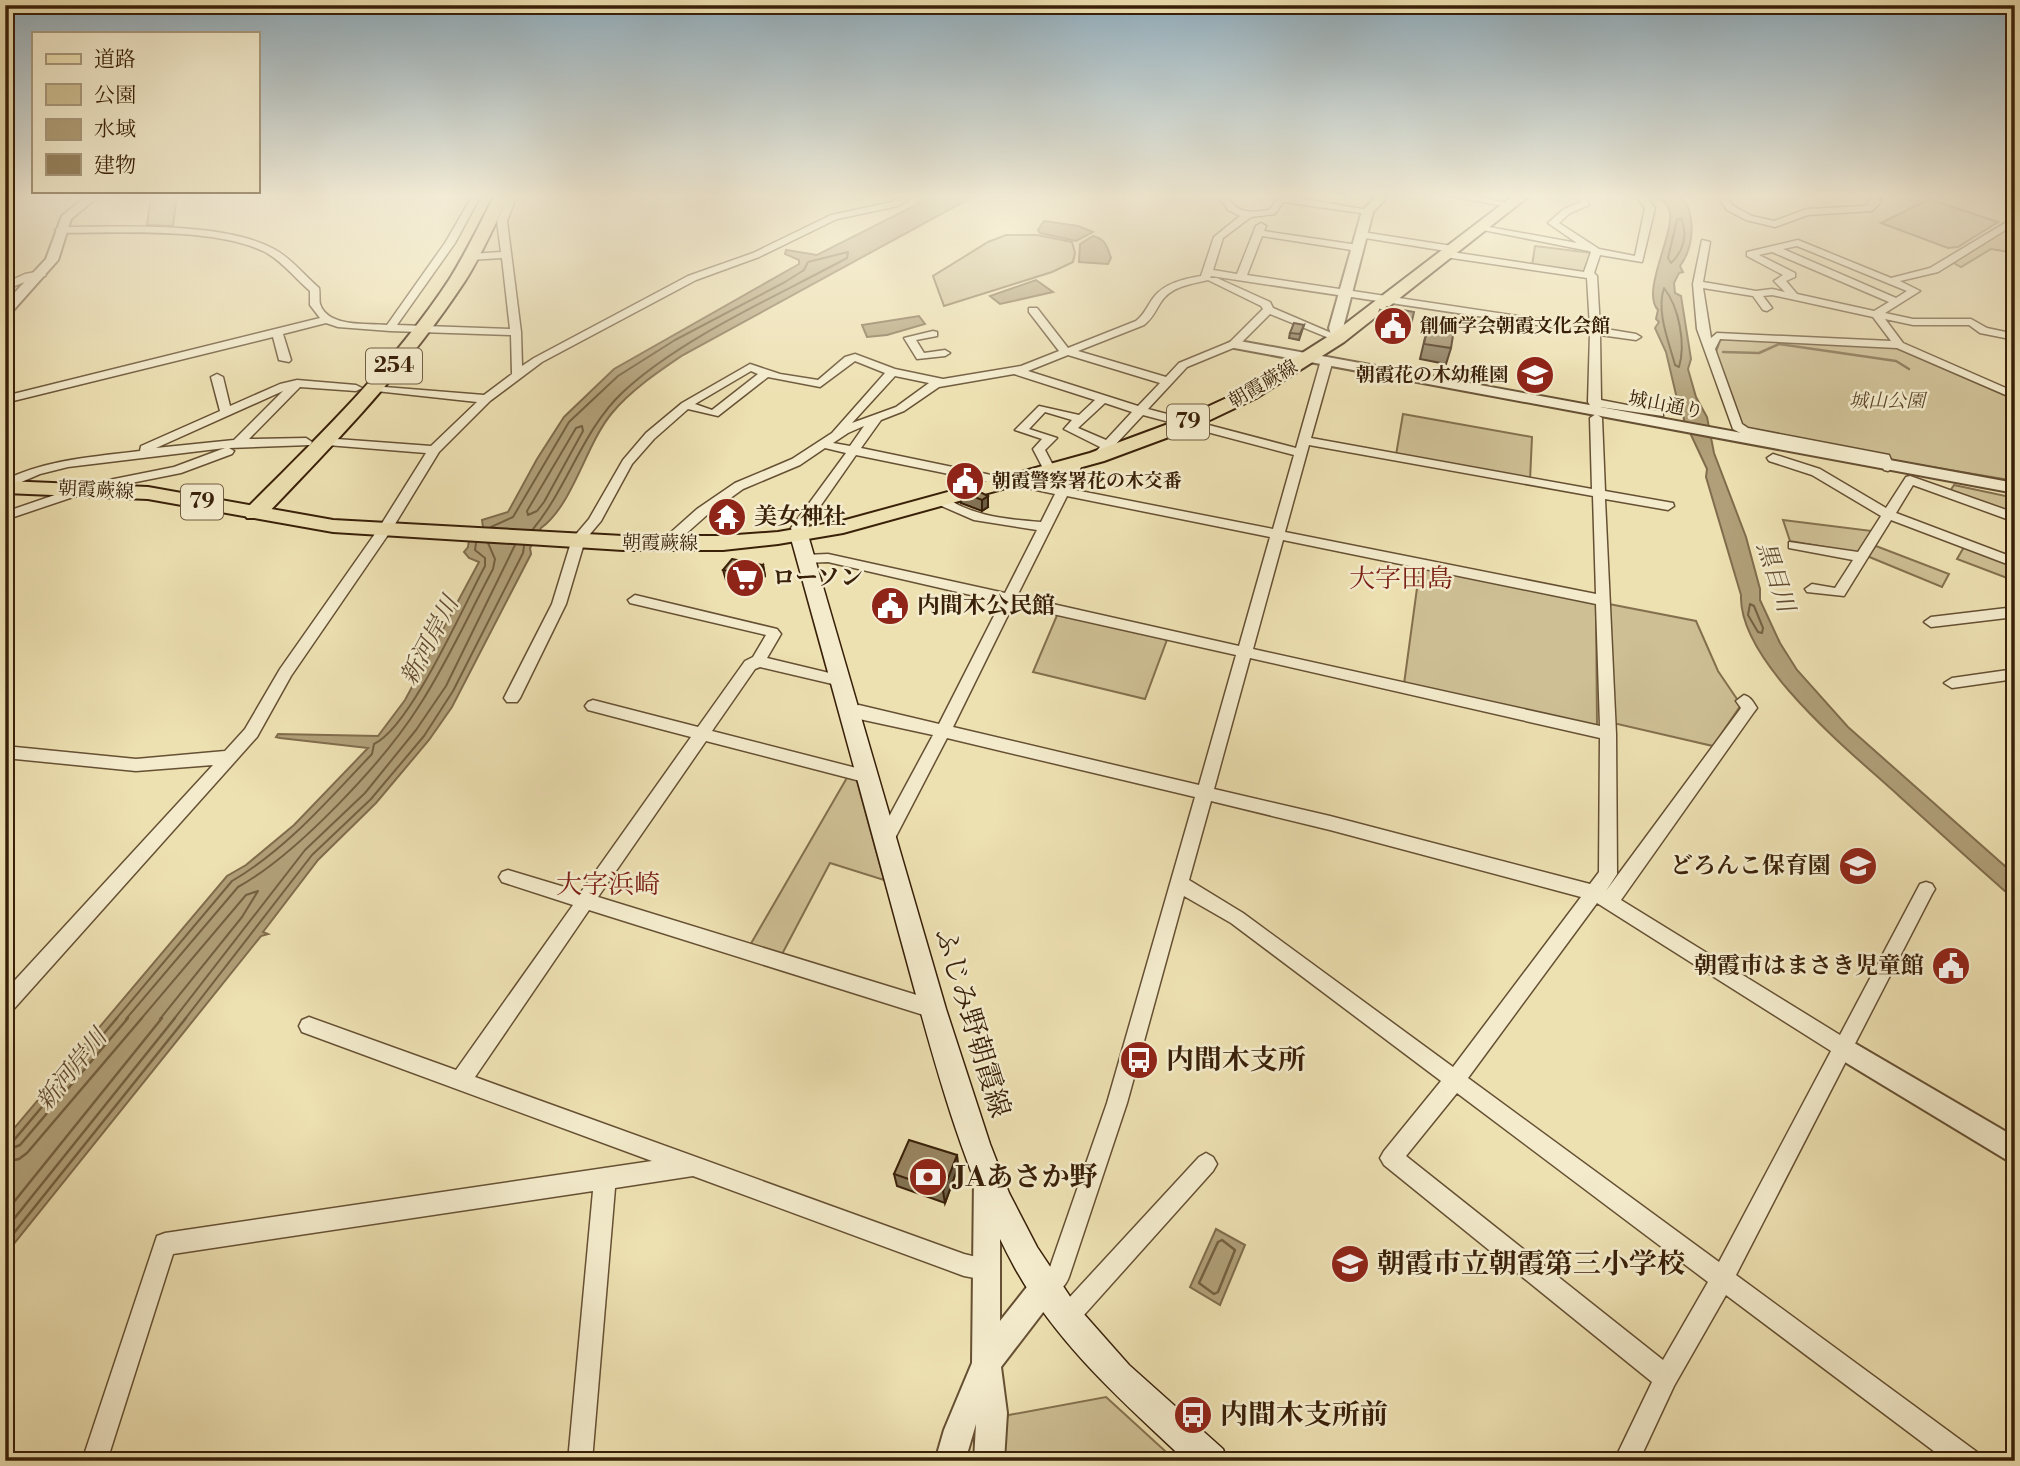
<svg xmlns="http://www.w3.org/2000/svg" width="2020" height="1466" font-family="'Libre Bodoni','Noto Serif JP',serif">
<rect width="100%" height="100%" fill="#ede0b1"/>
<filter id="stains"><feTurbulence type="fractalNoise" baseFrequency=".00286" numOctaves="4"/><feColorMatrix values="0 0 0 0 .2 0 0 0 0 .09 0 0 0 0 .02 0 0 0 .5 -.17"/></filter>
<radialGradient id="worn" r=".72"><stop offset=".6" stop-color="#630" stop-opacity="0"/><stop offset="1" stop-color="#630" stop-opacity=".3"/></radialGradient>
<g fill="#cebf94" stroke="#84704e" stroke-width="2">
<polygon points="151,195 177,195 173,226 147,225"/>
<polygon points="1929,199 1998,222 1958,247 1948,248 1881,223"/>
<polygon points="2015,223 2015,253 1991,249 1961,267 1952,262"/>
<polygon points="1006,235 1037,235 1072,242 1075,253 1073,262 1052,272 944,306 933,276 988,242"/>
<polygon points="1535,246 1592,253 1584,273 1532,266"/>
<polygon points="1721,338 1901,347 2015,397 2015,481 1890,460 1746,430 1739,426 1715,355"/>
<polygon points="1403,414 1532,437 1530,480 1396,455"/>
<polygon points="1954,485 2015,498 2015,514 1950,491"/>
<polygon points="1783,520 1872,531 1859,553 1790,541"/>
<polygon points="1876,546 1949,574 1942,587 1867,556"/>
<polygon points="1964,547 2015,566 2015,581 1957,559"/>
<polygon points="1420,566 1596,602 1597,726 1404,684"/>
<polygon points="1609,604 1696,621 1718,671 1741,705 1713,746 1613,723"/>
<polygon points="1058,613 1168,637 1145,699 1033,672"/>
<polygon points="848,776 856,778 884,880 830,863 781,956 749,947"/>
<polygon points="1106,1397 1176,1461 1002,1461 1005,1420 1009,1415"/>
</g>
<g fill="#b09f78" stroke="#806c4c" stroke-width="2">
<path d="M935,195H976L683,355C658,372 631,390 612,413C586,444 573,505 541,528L530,548L531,554L452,707L429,740L376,803L318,860L263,932L268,934L261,936L5,1255V1139L227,876L246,865L294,825L368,748L280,738L276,737L278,734L378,736L405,700L479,562L469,558L464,552L468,547L469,539L483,527L482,520L508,512L537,459L564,417L614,369L799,264V260L785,254L786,250L817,255L920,203L917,201L922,202Z"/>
<path d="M1657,195H1680C1697,213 1694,247 1680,266L1683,272L1679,273L1674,283L1675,293L1681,296L1691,359L1688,369L1696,397L1707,417L1714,453L1746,537L1760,589V600L1780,643L1797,670L1848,727L2015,875V900C1976,866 1938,831 1899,796C1852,753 1738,662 1741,595L1706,477L1707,469L1684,420L1682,407L1678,403L1666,352L1655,328L1659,322L1656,319L1658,310C1641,292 1673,237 1670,213C1669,205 1663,200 1657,195Z"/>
<polygon points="1044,221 1078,226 1093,232 1076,241 1040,233 1038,230"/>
<path d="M1093,236C1106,239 1107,247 1111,258L1108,264L1079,262L1080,244Z"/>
<polygon points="1036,280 1053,292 1000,304 990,296"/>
<polygon points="919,316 925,324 887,335 867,337 862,325"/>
<polygon points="1216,1229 1245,1245 1220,1305 1190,1287"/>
</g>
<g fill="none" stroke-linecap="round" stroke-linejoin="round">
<g stroke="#746040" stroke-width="2">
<path d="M1681,218C1688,234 1684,251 1671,263L1668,258L1677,220Z"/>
<path d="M1664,288C1679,307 1686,344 1679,367L1675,365C1669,342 1656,312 1664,288Z"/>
<polygon points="582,426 583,431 544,502 537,511 528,515 527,511 576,428"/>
<path d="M491,527L513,517L569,422L618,376L675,340L785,282L804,270L808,262L848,252L847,258C777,296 681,338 623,392C583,429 568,487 533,529"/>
<polygon points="1750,604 1754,606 1763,628 1762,633 1758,632 1748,615"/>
<path d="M116,1019L232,881C287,849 329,799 372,754L374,744C410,728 464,605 485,566V558L475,550L476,543"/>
<path d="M126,1019L238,887C296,855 383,763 419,706C447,663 469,614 493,569L495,559L488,543"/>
<polyline points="141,1019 246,895 258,891 242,917 160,1019"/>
<polyline points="174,1019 305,850 365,793 416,730 446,686 515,545"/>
<polyline points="185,1019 312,855 371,799 424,736 453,691 523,553 524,546"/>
</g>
<g stroke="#746040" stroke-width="2.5">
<polyline points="5,1143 14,1140 117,1018"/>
<polyline points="5,1151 20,1145 128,1018"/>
<polyline points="5,1162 19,1159 27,1153 142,1018"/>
<polyline points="5,1213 162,1018"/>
<polyline points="5,1230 175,1018"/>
<polygon points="1222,1240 1235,1250 1218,1292 1214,1294 1199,1283 1218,1242"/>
<polyline points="5,1244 186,1018"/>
</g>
<polyline stroke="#806c4c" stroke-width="2.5" points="1723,352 1759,353 1779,344 1896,361 1909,369"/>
<defs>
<g id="minor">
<path d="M473,195H481L455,243L397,325L510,329L502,258L470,260L465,257L470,254L501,252L497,221L509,195H517L507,221L521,332L522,366L534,358L688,276L753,253L831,215L892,202L904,195H915L898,206L837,219L759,257L696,280L542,362L490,401L439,452L392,529L291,676L257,737L12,1011L5,1014V991L213,765L136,771L5,758V746L136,759L225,751L245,729L280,669L379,528L426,453L327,445L321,441L323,438L431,446L477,402L376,391L372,390V386L484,395L512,374L511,335L390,331L338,327L326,323L283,334L291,360L289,362L279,360L273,337L5,403V396L320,318L310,305V291C295,278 282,261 265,252C214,227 117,233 60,233L55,230L60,227C118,227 223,221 274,249C291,258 304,275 319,288C320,293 319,300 320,304C328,328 368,323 387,325L445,243Z"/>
<path d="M1218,195H1226C1236,214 1250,213 1269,210L1282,195L1373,211L1368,214L1283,202L1275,214L1251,217L1223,238L1213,270L1237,274L1256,226L1261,223L1266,226L1264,231L1358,245L1363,248L1358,251L1262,236L1247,275L1590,327L1587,278L1445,257L1440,254L1445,251L1584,272L1591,252L1589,251L1473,228L1478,225L1577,243L1548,223L1564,209L1581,202L1577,195H1585L1589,205L1570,213L1559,223L1599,249L1635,256L1645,208L1635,195H1644L1655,208L1642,262L1600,255L1594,273L1597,276L1600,328L1636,334L1641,337L1636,340L1600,335L1601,400L1663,412V416L1600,407H1591L1588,402L1590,333L1211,276L1210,278H1217L1270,302L1273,308L1343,338L1334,340L1270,314L1238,346L1187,367L1148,409L1296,448L1321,360L1327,357L1333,360L1311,438L1592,489L1590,418L1596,414L1602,418L1605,491L1673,503L1674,506L1668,510L1605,499L1616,734L1617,874L1606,891L1741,708L1736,701L1744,695C1751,697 1753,702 1757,708L1754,712L1621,900L1840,1035L1920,884L1926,882L1932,884L1935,889L1932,894L1736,1275L1977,1452L1980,1461H1947L1726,1295L1674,1386L1639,1461H1614L1652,1382L1384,1165L1380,1158L1384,1151L1441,1081L1231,923L1184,896L1127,1103L1069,1277C1065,1288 1055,1295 1044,1299L1036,1296L1033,1288L1036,1280L1049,1270L1107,1103L1195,797L947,738L892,844L886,846L880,844L877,839L933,735L850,717L842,711L845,707L859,705L939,724L1001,602L828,562L804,563L797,559L804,555L828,554L1005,593L1037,530L974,520L937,504V498C947,497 954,503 963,507C988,518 1015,520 1041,522L1055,494L1008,484L1006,481L1012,477L1059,487L1071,463L1077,459L1083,463L1070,489L1273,529L1294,455L1143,415L1101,460L1097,461L1091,457L1100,447L1064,429L1072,420L1045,412L1029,429L1057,438L1045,450L1056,471L1054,474H1046L1033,449L1042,439L1015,430L1039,406L1079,415L1095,400L1014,374L939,387L904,411L881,420L861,448L996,476L1004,485L1002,488H994L988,482L856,455L805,528L804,538H794L791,528L846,453L825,448L800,465L743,489L707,515L671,547H661V541L697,509L735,483L792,459L832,433L885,373L855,361L820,387L768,377L718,416L688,409L654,439L632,464L601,521L585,540L566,604L520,698L517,702H507L504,698L552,604L572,539L589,519L623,460L646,433L682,403L750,364L780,374L818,380L845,357L855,354L895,369L943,379L1021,366L1059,351L1029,312V308H1037L1068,348L1136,321C1145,314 1147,306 1154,297C1165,283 1184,279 1201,276L1214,237L1240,216L1228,210ZM1208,280L1261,306L1263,309L1230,342L1179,363L1166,377L1078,351L1144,325C1153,318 1155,311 1161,302C1171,286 1192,284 1208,280ZM1068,355L1160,383L1138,406L1028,371ZM751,371L758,374L712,410L695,404ZM895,376L929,383L896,407L852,423ZM1105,403L1132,412L1106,440L1078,428ZM864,426L850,446L833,443L848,433ZM1309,445L1593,496L1596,594L1285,532ZM1067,496L1270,537L1239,646L1017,596ZM1283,540L1596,604L1600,726L1253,649ZM1013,605L1236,655L1199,785L953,727ZM1250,658L1600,738L1599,872L1590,884L1330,816L1214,789ZM1211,801L1330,830L1581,897L1453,1067L1243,913L1189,880ZM1597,903L1831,1051L1719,1262L1468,1078ZM1457,1093L1708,1282L1663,1360L1406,1156Z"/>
<polygon points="1443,195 1466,195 1515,204 1510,207"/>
<polygon points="1717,195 1725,195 1733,206 1752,216 1774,221 1807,209 1866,206 1873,195 1881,195 1880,203 1872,211 1808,215 1775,227 1746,220 1727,210"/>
<path d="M2015,217V224L1938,272L1900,281L1920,291L1885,313L1913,319H1971L1987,328L2015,334V340L1980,333L1969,325H1913L1885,319L1903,343L2015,392V399L1897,348L1720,339L1715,349L1742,424L1748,428L1889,455L1894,467L1888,471L1884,470L1880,461L1744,435L1733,429L1697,329L1693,284L1702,240L1710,242L1703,282L1756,291L1772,289L1785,292L1774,281L1783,275L1747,256V252L1798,240L1891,278L1930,268ZM1797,246L1907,291L1896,298L1783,249ZM1772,252L1889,302L1874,311L1797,294L1786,281L1795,277V273L1759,255ZM1703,288L1753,296L1763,310L1767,311L1772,308L1763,296L1772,295L1873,317L1891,341L1717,333L1711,338Z"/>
<polygon points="1362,232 1452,246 1457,249 1452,252 1359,237 1359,233"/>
<polygon points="41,271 46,274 45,276 32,279 5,290 5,283 25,274"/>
<polygon points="933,331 937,332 937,336 916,340 924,353 945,350 950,353 945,356 917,359 904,338"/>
<path d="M217,374L223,377L230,406L280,384L297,380L356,385L362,388L356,391L300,387L249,439L306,438L312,442L310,445L229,448L234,451L232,454L181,473L91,491L5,520V512L84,485L174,467L225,448L68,467L40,474L5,489V480C48,459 94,457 140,451L141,446L220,411L211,377ZM283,391L234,440L156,448Z"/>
<polygon points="1773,454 1820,469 1886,508 1906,477 1910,476 2015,513 2015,522 1913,485 1896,513 2015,558 2015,567 1891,520 1844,596 1807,592 1805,589 1812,584 1835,588 1853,560 1789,548 1789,542 1858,552 1881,516 1812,475 1769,461 1767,458"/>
<polygon points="635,595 777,629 781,634 767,658 846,677 849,681 846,685 841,686 760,667 755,669 712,731 868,771 874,773 876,777 874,781 868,783 706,741 598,897 933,1000 940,1003 943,1009 940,1015 933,1018 589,910 475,1077 964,1254 993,1261 996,1269 993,1277 985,1280 964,1276 693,1176 615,1188 592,1461 568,1461 593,1191 173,1254 107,1461 82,1461 157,1236 165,1233 652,1161 302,1032 299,1026 302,1020 309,1017 456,1070 573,905 502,882 499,877 502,872 508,870 581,892 691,737 588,710 585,706 588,702 593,700 698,727 745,661 753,657 766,635 630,603 628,600"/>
<polygon points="2015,607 2015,617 1931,627 1924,622 1931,617"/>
<polygon points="2015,669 2015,679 1952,688 1944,683 1952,678"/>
<polygon points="1206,1153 1213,1157 1217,1164 1213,1171 1084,1315 1064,1327 1056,1323 1052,1315 1056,1307 1068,1299 1199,1157"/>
</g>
<g id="tertiary">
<polygon points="88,195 100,195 71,219 58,260 10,314 5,315 5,303 46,259 62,216"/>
<polygon points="1378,195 1389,195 1373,212 1343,328 1345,338 1343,341 1333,341 1329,328 1362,211"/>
<polygon points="1234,340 2015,483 2015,493 1229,347 1227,344"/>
<polygon points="1844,1037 2015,1137 2015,1165 1835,1056 1832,1048 1835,1040"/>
<polygon points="987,1166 996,1170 1000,1179 1000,1321 1034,1278 1044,1274 1054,1278 1058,1288 1054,1298 1001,1367 1007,1413 1004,1461 974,1461 976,1424 965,1461 935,1461 944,1430 972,1363 974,1179 978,1170"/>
</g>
<path id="secondary" d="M799,529L808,535L946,1009L990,1144L1009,1193L1037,1247L1075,1304L1129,1365L1223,1449L1227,1461H1186C1123,1402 1057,1344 1015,1268C959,1165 930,1045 899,933C863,800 827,668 790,535Z"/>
<polygon id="primary" points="1514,195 1530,195 1344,342 1256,398 1193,428 1104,461 843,533 778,544 723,550 623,550 333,532 148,499 5,493 5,481 148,487 333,520 623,536 723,536 778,532 842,521 1090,453 1179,420 1244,390 1332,334"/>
<path id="trunk" d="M495,195H509C495,224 482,254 465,281C408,368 335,443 263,518H247L244,513L247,508C319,436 393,365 449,280C466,253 480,223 495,195Z"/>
</defs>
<use href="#minor" stroke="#665033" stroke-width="3"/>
<use href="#tertiary" stroke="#665033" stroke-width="4"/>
<use href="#secondary" stroke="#392009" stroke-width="3"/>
<use href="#primary" stroke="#392009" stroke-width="4"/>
<use href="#trunk" stroke="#392009" stroke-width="4"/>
<use href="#minor" fill="#f3ebcc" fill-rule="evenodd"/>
<use href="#tertiary" fill="#f3ebcc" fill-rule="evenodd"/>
<use href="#secondary" fill="#f3ebcc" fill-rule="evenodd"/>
<use href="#primary" fill="#ede0b1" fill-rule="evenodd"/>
<use href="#trunk" fill="#ede0b1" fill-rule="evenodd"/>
</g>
<g fill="#827253" stroke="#392009" stroke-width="2">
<polygon points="1380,310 1411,325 1409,335 1375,330"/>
<polygon points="1304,325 1299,340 1289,338 1290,333"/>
<polygon points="1428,325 1451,348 1446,364 1420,359"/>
<polygon points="974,489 988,507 982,511 961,503 961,492"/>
<polygon points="763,565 765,576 756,588 726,580 723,570"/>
<polygon points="957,1155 958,1167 945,1203 897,1186 894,1174"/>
</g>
<g fill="#6a5c43" stroke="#392009" stroke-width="2">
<polygon points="988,496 988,507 982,511 982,500"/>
<polygon points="763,565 765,576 756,588 754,577"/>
<polygon points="957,1155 958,1167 945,1203 943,1191"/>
</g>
<g fill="#978460" stroke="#392009" stroke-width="2">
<polygon points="1387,307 1414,312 1411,325 1378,320 1380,310 1385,311"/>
<polygon points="1294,323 1304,325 1300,334 1290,333"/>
<polygon points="1428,325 1454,329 1451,348 1424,344"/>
<polygon points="974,489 988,496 982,500 961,492"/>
<polygon points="732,559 763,565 754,577 723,570"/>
<polygon points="909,1140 957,1155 943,1191 894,1174"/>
</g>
<linearGradient id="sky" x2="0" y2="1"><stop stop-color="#91acbb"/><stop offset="0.49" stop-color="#f7f1dc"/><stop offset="1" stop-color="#f7f1dc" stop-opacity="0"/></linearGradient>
<rect width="2020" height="400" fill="url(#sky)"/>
<defs>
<symbol id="civic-disc" viewBox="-11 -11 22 22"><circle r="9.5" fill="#8f2418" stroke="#f3ebcc"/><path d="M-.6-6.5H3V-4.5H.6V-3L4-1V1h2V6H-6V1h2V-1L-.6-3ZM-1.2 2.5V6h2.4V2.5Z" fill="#fff"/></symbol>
<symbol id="school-disc" viewBox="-11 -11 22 22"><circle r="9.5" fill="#8f2418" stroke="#f3ebcc"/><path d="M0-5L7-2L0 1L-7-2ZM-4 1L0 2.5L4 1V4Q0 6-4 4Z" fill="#fff"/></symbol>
<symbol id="temple-disc" viewBox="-11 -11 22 22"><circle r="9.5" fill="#8f2418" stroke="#f3ebcc"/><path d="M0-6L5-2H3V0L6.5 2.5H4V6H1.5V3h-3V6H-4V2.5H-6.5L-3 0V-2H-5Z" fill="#fff"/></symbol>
<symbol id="supermarket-disc" viewBox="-11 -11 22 22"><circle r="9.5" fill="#8f2418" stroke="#f3ebcc"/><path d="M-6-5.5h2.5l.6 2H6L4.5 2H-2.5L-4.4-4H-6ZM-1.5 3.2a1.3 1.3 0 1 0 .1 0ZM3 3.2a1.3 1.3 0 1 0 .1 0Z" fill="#fff"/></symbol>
<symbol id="bus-disc" viewBox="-11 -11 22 22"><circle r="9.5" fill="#8f2418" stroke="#f3ebcc"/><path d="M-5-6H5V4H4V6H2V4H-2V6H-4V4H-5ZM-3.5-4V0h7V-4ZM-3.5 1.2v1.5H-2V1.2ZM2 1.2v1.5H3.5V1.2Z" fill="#fff"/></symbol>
<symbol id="bank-disc" viewBox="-11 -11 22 22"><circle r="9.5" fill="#8f2418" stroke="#f3ebcc"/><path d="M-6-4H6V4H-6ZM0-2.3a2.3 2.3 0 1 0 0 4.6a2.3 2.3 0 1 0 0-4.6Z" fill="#fff"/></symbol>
</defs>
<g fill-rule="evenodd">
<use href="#civic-disc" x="1371" y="304" width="44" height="44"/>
<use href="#school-disc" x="1513" y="353" width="44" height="44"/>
<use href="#civic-disc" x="943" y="459" width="44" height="44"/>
<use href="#temple-disc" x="705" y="495" width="44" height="44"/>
<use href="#supermarket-disc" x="723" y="556" width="44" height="44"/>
<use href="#civic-disc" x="868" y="584" width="44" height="44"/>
<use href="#school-disc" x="1836" y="844" width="44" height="44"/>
<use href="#civic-disc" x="1929" y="944" width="44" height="44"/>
<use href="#bus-disc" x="1117" y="1038" width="44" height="44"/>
<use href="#bank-disc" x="906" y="1155" width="44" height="44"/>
<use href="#school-disc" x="1328" y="1242" width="44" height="44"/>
<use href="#bus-disc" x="1171" y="1393" width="44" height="44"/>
</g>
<g text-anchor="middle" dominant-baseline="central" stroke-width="5" stroke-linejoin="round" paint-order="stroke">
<g font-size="19" font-weight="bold" fill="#392009" stroke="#f3ebcc" text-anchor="start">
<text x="1420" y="326">創価学会朝霞文化会館</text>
<text x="1508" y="375" text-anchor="end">朝霞花の木幼稚園</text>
<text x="992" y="481">朝霞警察署花の木交番</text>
</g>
<g font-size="19" fill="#392009" stroke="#f3ebcc">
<text transform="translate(1263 384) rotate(-30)">朝霞蕨線</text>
<text transform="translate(1666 405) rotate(11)">城山通り</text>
<text transform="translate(96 490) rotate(3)">朝霞蕨線</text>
<text transform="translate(660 543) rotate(1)">朝霞蕨線</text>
</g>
<g font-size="19" font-style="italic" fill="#5e482c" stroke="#f3ebcc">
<text x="1887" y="401">城山公園</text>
</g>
<g fill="#f3ebcc" stroke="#715d44" stroke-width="2">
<rect x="366" y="348.5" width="56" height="35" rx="5"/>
<rect x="1167" y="404.5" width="42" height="35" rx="5"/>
<rect x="181" y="484.5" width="42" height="35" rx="5"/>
</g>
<g font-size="21" font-weight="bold" fill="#392009">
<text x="394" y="366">254</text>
<text x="1188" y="422">79</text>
<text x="202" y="502">79</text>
</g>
<g font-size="23" font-weight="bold" fill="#392009" stroke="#f3ebcc" text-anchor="start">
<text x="754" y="517">美女神社</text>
<text x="772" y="578">ローソン</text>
<text x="917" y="606">内間木公民館</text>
<text x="1831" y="866" text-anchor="end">どろんこ保育園</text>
<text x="1924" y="966" text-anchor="end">朝霞市はまさき児童館</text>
</g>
<g font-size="24" font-style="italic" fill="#634c30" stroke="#f3ebcc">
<text transform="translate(1775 577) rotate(72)">黒目川</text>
<text transform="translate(430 641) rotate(-62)">新河岸川</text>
<text transform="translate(72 1070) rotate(-51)">新河岸川</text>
</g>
<g font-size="26" fill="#7a1f14" stroke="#f3ebcc">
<text x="1401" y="579">大字田島</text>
<text x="608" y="885">大字浜崎</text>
</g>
<g font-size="28" fill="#392009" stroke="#f3ebcc">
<text transform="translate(972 1023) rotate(73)">ふじみ野朝霞線</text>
</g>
<g font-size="28" font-weight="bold" fill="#392009" stroke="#f3ebcc" text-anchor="start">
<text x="1166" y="1060">内間木支所</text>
<text x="955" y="1177">JAあさか野</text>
<text x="1377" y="1264">朝霞市立朝霞第三小学校</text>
<text x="1220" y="1415">内間木支所前</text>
</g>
</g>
<rect width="2020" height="1466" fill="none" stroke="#ede0b1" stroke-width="28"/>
<rect x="7" y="7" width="2006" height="1452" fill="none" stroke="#392009" stroke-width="3.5"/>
<rect x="14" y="14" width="1992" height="1438" fill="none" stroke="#392009" stroke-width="2"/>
<rect x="32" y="32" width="228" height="161" fill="#f3ebcc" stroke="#a99a7e" stroke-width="2"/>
<rect x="46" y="54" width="35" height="10" fill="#ede0b1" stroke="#a99a7e" stroke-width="2"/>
<text x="94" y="66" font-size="21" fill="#392009">道路</text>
<rect x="46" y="84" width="35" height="21" fill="#cebf94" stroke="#a99a7e" stroke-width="2"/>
<text x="94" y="102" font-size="21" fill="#392009">公園</text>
<rect x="46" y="119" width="35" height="21" fill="#b09f78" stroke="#a99a7e" stroke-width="2"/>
<text x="94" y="136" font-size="21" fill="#392009">水域</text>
<rect x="46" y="154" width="35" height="21" fill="#978460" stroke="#a99a7e" stroke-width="2"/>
<text x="94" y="172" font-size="21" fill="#392009">建物</text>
<rect width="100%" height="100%" filter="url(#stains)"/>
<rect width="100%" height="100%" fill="url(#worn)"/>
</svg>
